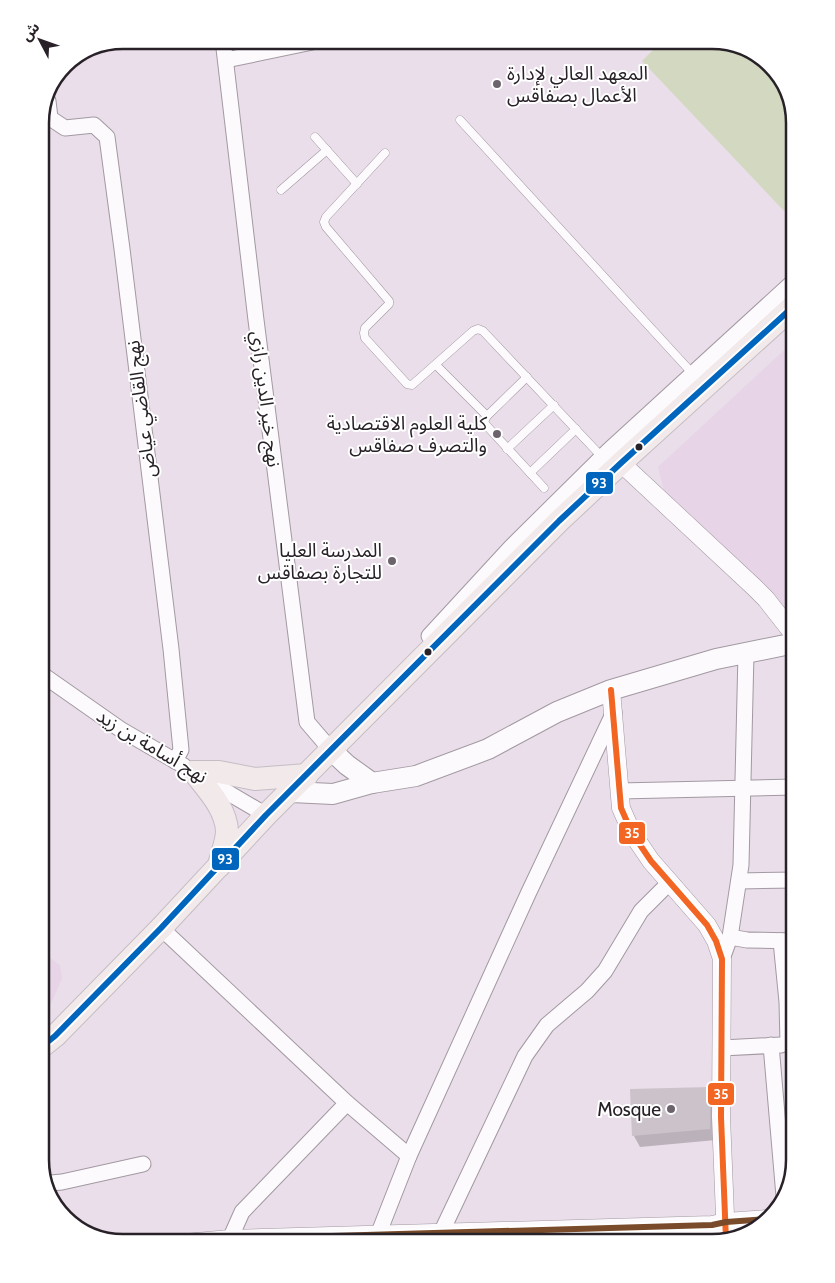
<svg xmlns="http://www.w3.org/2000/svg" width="835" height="1283" font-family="Cabin,'Noto Sans Arabic',sans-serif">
<rect width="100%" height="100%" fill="#e9dee9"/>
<g fill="#e7d5e7">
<polygon points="795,340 795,617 665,495 658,467"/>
<polygon points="40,951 60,965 62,978 51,1004 40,1013"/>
</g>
<polygon fill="#d2d9c0" points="663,40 718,40 759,54 786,86 795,123 795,200 784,211 642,61"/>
<polygon fill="#0003" points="710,1088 716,1099 716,1140 640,1147 634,1136 631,1090"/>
<polygon fill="#ccc2ca" points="711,1087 710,1129 632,1136 630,1089"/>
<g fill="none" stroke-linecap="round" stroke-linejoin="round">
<defs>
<g id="service">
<polyline points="460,120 693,374"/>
<polyline points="315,137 357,184"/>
<polyline points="385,153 326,217 324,222 326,227 389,301 389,304 365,328 364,333 365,338 407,384 412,385 473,331 478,329 483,331 602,457"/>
<polyline points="281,190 327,150"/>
<polyline points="436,365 487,416"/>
<polyline points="527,377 487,416 484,421 486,425 544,488"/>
<polyline points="507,449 554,405"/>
<polyline points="530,473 576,429"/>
</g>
<g id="minor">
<polyline points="223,40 256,320 307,722 331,750"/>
<polyline points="226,60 322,40"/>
<polyline points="48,101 50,118 65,128 94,125 107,137 122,249 171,649 181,750 175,761"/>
<polyline points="429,636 511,547 608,451 795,280"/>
<polyline points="40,673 120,729 184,766"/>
<polyline points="203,778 266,815"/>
<polyline points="619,791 795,787"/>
<polyline points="739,881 795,880"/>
<polyline points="161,928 347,1103 409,1156"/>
<polyline points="730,937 747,940 795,941"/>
<polyline points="781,941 787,1002 788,1044"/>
<polyline points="722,959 730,937 741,865 746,653"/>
<polyline points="771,1045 784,1196"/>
<polyline points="722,1048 781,1045"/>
<polyline points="45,1181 51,1183 62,1182 143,1164"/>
<polyline points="441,1233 525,1056 547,1025 587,991 605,971 641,911 669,883"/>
<polyline points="378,1235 409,1156 528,894 614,712"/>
<polyline points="230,1239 242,1212 347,1103"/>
</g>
<g id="tertiary">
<polyline points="621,463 754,587 766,599 795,636"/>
<polyline points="611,690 621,808 632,833 651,861 707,925 716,941 722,959 721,1117 726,1240"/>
<polyline points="185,1243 230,1239 712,1225 726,1222 767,1219"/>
</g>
<g id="secondary">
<polyline points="331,750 347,765 372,783"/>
<polyline points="291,792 333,794 372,783 416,776 488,749 557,712 611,690 716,659 795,643"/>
</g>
<g id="primary">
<polyline points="194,772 219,772 255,779 307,775"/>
<path d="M194,772C207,789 226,808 227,831C227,842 221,855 219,866"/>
<polyline points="40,1048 55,1036 161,928 266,815 559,521 621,463 795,305"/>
</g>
</defs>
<use href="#service" stroke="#a299a2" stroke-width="9"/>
<use href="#minor" stroke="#a299a2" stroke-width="17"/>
<use href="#tertiary" stroke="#a299a2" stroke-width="19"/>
<use href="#secondary" stroke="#a299a2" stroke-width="22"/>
<use href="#primary" stroke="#c4bec4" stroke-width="24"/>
<use href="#service" stroke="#fcfafc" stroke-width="8"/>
<use href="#minor" stroke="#fcfafc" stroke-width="15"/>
<use href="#tertiary" stroke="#fcfafc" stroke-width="18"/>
<use href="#secondary" stroke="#fcfafc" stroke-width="20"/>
<use href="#primary" stroke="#f2e9eb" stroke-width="22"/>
<defs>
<polyline id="bus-1" points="40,1048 55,1036 161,928 266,815 559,521 621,463 795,305"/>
<polyline id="bus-2" points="611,690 621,808 632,833 651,861 707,925 716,941 722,959 721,1117 726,1240"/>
<polyline id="bus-3" points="185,1243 230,1239 712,1225 726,1222 767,1219"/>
</defs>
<use href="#bus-1" stroke="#fff" stroke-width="10"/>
<use href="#bus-2" stroke="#fff" stroke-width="10"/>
<use href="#bus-3" stroke="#fff" stroke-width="10"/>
<use href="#bus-1" stroke="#0065bd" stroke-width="6"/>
<use href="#bus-2" stroke="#f26522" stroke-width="6"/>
<use href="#bus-3" stroke="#7a4b2a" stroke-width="6"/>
</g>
<g fill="#6c636c" stroke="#fff" stroke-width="2">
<circle cx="497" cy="84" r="5"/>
<circle cx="497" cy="434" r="5"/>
<circle cx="392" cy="561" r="5"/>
<circle cx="671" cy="1109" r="5"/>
</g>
<g fill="#282128" stroke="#fff" stroke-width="2">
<circle cx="639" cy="447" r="4.5"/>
<circle cx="428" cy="652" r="4.5"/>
</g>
<g text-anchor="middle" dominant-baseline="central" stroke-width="4" stroke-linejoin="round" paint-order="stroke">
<g font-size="19" fill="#282128" stroke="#fff" text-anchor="end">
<text x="507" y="73" text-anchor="start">المعهد العالي لإدارة<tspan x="507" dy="22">الأعمال بصفاقس</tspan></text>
<text x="487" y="423">كلية العلوم الاقتصادية<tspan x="487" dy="22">والتصرف صفاقس</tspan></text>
<text x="382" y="550">المدرسة العليا<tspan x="382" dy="22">للتجارة بصفاقس</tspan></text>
<text x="661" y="1109">Mosque</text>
</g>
<g font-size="19" fill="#282128" stroke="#fff">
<text transform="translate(266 399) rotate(83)">نهج خير الدين رازي</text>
<text transform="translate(141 409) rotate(-97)">نهج القاضي عياض</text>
<text transform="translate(152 746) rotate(31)">نهج أسامة بن زيد</text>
</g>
</g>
<path d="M0 0H835V1283H0ZM123 49H712A74 74 0 0 1 786 123V1160A74 74 0 0 1 712 1234H123A74 74 0 0 1 49 1160V123A74 74 0 0 1 123 49Z" fill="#fff" fill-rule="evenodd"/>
<path fill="none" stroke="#282128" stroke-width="2.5" d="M123 49H712A74 74 0 0 1 786 123V1160A74 74 0 0 1 712 1234H123A74 74 0 0 1 49 1160V123A74 74 0 0 1 123 49Z"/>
<g stroke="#fff" stroke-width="2">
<rect x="585" y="471" width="29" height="24" rx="5" fill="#0065bd"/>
<rect x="618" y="821" width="28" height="24" rx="5" fill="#f26522"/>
<rect x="211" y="847" width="29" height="24" rx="5" fill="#0065bd"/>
<rect x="707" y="1082" width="28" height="24" rx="5" fill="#f26522"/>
</g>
<g font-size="14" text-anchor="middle" font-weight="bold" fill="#fff">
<text x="599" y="488">93</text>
<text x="632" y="838">35</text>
<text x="225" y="864">93</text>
<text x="721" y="1099">35</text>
</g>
<g transform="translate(40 40) rotate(311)" stroke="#ffffff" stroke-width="4" paint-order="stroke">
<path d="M0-4L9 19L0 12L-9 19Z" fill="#282128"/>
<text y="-8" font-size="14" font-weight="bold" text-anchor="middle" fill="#282128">ش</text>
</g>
</svg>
